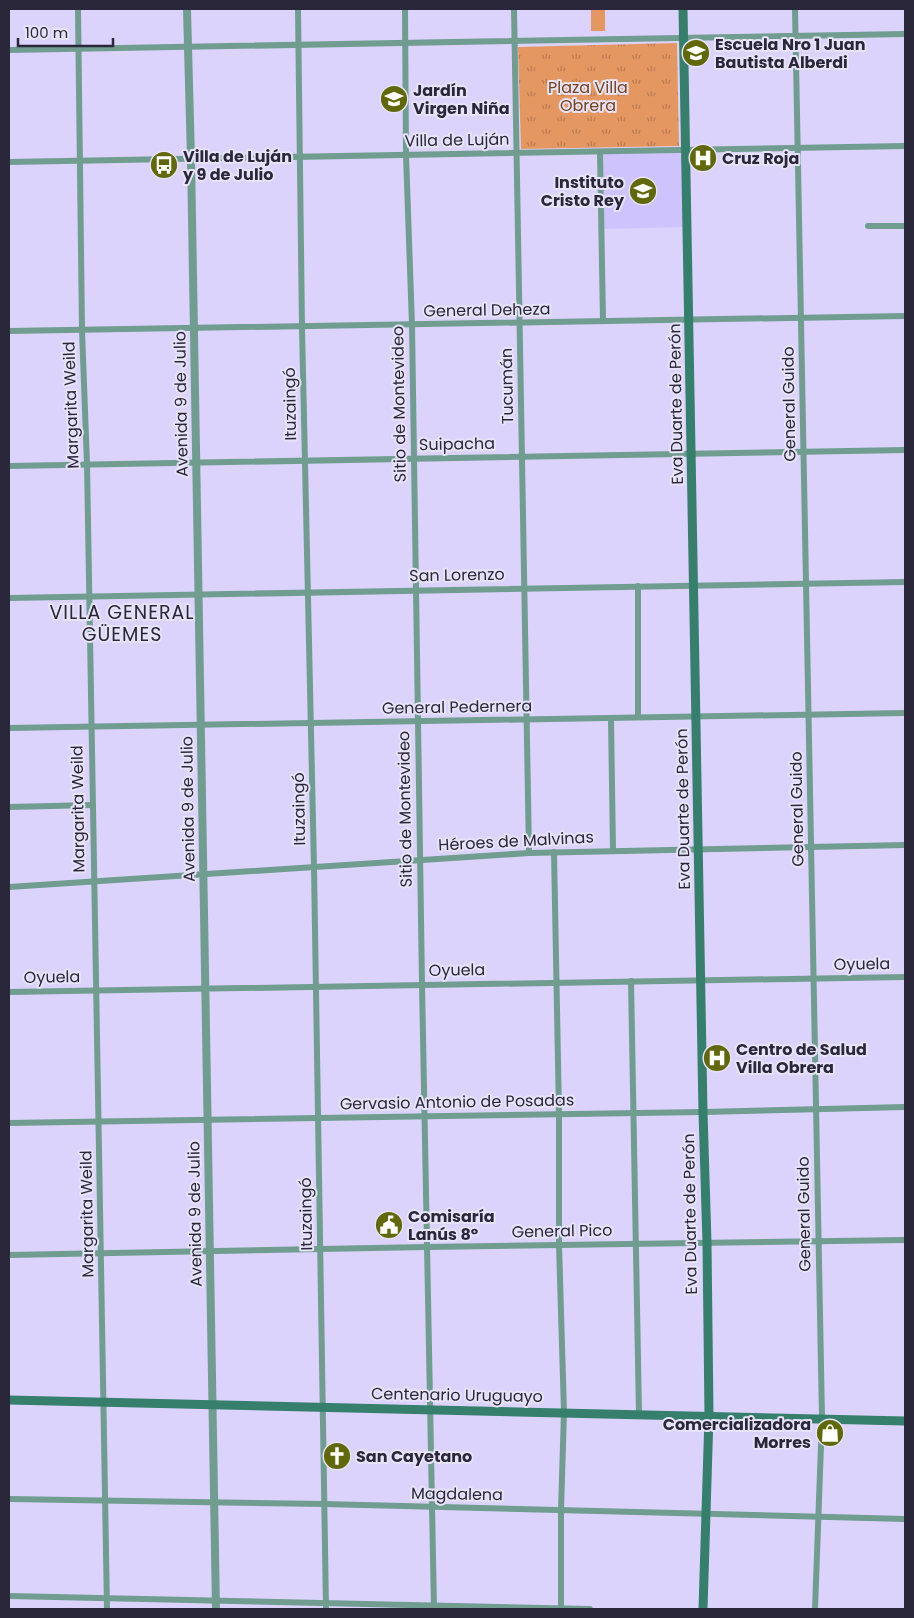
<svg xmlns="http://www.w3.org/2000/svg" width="914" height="1618" font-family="Poppins,sans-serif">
<defs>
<pattern id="grass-tufts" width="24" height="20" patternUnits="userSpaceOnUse" patternTransform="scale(1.25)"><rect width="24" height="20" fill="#e59762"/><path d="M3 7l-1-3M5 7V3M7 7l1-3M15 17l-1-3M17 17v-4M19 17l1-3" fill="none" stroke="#ba7b52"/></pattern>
</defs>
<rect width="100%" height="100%" fill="#dbd3fc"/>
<polygon fill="#cfc3fd" points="682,153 683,227 604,229 603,154"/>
<polygon fill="url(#grass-tufts)" points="677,43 679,146 521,149 518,47"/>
<rect fill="#e59762" x="591" y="9" width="14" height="22"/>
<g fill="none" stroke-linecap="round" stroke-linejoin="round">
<g stroke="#709d8f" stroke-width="6">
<polyline points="78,9 82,330 87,464 107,1609"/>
<polyline points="298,9 302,328 314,867 326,1609"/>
<polyline points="405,9 406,155 412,325 422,984 434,1609"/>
<polyline points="514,9 529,853"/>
<polyline points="795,9 822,1418 815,1609"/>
<polyline points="9,50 905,34"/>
<polyline points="600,152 603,321"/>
<polyline points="9,162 905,146"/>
<polyline points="868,226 905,226"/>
<polyline points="9,331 905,316"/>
<polyline points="9,466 905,450"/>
<polyline points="9,598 905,582"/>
<polyline points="638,717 638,586"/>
<polyline points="611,719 613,850"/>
<polyline points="9,728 905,713"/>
<polyline points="9,807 92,805"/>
<polyline points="554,852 559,1114 559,1245 564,1412 561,1510 561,1609"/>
<polyline points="9,887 529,853 905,845"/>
<polyline points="631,981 639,1414"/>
<polyline points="9,992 905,977"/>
<polyline points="9,1123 703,1112 905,1107"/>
<polyline points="9,1255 427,1247 905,1240"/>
<polyline points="9,1499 324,1504 905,1519"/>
<polyline points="9,1596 590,1609"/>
</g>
<polyline stroke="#709d8f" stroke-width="8" points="187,9 191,159 216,1609"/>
<g stroke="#357f6c" stroke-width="9">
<polyline points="683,9 703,1112 707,1243 709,1416 703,1609"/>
<polyline points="9,1400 905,1421"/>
</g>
</g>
<defs>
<symbol id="school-disc" viewBox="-11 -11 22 22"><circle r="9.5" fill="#616808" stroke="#e7e3f8"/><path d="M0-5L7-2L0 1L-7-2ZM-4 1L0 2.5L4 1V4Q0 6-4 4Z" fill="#fff"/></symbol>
<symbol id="hospital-disc" viewBox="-11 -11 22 22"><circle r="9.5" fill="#616808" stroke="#e7e3f8"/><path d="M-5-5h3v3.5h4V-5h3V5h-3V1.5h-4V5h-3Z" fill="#fff"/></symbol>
<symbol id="bus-disc" viewBox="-11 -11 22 22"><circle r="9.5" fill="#616808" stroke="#e7e3f8"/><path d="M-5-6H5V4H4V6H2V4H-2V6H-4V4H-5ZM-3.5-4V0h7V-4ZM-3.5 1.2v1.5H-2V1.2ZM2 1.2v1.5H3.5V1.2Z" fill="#fff"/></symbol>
<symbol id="civic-disc" viewBox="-11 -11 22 22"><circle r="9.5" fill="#616808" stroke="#e7e3f8"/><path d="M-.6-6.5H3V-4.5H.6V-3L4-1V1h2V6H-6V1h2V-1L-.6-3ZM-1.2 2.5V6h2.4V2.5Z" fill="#fff"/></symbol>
<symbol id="shop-disc" viewBox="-11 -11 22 22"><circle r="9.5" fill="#616808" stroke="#e7e3f8"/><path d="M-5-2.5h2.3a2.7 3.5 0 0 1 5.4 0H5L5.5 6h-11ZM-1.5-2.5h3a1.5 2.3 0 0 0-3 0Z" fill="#fff"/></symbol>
<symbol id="church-disc" viewBox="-11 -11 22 22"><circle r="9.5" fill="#616808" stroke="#e7e3f8"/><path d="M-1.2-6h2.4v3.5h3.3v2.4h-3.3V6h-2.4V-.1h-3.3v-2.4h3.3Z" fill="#fff"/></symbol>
</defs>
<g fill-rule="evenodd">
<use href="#school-disc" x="680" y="37" width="32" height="32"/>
<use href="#school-disc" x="378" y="83" width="32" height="32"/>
<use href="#hospital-disc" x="687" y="142" width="32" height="32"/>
<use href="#bus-disc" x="148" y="149" width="32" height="32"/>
<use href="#school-disc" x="627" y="175" width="32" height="32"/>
<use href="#hospital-disc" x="701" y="1042" width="32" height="32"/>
<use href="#civic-disc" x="373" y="1209" width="32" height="32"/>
<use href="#shop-disc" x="814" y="1417" width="32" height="32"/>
<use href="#church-disc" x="321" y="1440" width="32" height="32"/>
</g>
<g text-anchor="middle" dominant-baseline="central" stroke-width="4" stroke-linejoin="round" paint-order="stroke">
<g font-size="16" font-weight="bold" fill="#2b273a" stroke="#e7e3f8" text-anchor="start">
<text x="715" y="44">Escuela Nro 1 Juan<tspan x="715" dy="18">Bautista Alberdi</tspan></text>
<text x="413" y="90">Jardín<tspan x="413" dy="18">Virgen Niña</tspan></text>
<text x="183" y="156">Villa de Luján<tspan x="183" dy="18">y 9 de Julio</tspan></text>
<text x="722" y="158">Cruz Roja</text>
<text x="624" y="182" text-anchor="end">Instituto<tspan x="624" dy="18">Cristo Rey</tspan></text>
<text x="736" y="1049">Centro de Salud<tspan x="736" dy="18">Villa Obrera</tspan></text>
<text x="408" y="1216">Comisaría<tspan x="408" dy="18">Lanús 8°</tspan></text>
<text x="811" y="1424" text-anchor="end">Comercializadora<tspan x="811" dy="18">Morres</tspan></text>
<text x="356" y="1456">San Cayetano</text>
</g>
<g font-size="16" fill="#75421c" stroke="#e7e3f8">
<text x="588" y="87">Plaza Villa<tspan x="588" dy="18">Obrera</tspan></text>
</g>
<g font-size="16" fill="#2b273a" stroke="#e7e3f8">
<text transform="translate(457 140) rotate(-1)">Villa de Luján</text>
<text transform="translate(487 310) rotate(-1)">General Deheza</text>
<text transform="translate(507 386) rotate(-91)">Tucumán</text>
<text transform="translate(181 404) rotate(-91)">Avenida 9 de Julio</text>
<text transform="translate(290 404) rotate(-91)">Ituzaingó</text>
<text transform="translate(399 404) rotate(-91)">Sitio de Montevideo</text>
<text transform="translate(676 404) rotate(-91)">Eva Duarte de Perón</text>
<text transform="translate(789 404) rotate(-91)">General Guido</text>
<text transform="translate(71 405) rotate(-92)">Margarita Weild</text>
<text transform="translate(457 444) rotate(-1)">Suipacha</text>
<text transform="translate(457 575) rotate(-1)">San Lorenzo</text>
<text transform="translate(457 707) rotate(-1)">General Pedernera</text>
<text transform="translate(78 809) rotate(-91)">Margarita Weild</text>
<text transform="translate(188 809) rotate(-91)">Avenida 9 de Julio</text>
<text transform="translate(299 809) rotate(-91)">Ituzaingó</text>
<text transform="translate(405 809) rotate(-91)">Sitio de Montevideo</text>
<text transform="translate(683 809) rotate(-91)">Eva Duarte de Perón</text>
<text transform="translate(797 809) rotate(-91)">General Guido</text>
<text transform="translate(516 841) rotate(-3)">Héroes de Malvinas</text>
<text transform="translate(862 964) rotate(-1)">Oyuela</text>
<text transform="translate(457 970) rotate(-1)">Oyuela</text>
<text transform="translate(52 977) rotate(-1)">Oyuela</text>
<text transform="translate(457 1102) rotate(-1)">Gervasio Antonio de Posadas</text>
<text transform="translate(87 1214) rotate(-91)">Margarita Weild</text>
<text transform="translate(195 1214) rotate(-91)">Avenida 9 de Julio</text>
<text transform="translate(306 1214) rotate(-91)">Ituzaingó</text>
<text transform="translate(690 1214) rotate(-91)">Eva Duarte de Perón</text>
<text transform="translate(804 1214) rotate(-91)">General Guido</text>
<text transform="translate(562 1231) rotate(-1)">General Pico</text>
<text transform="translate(457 1395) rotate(1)">Centenario Uruguayo</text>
<text transform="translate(457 1494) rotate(1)">Magdalena</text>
</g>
<g font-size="19" letter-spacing="1" fill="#2b273a" stroke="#e7e3f8">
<text x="122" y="612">VILLA GENERAL<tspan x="122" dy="22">GÜEMES</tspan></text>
</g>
</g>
<rect width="914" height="1618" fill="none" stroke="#2b273a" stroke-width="20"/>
<path d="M18 38v8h95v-8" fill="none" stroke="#2b273a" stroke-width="2.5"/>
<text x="25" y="38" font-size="15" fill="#2b273a" stroke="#e7e3f8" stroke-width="4" paint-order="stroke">100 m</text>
</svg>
